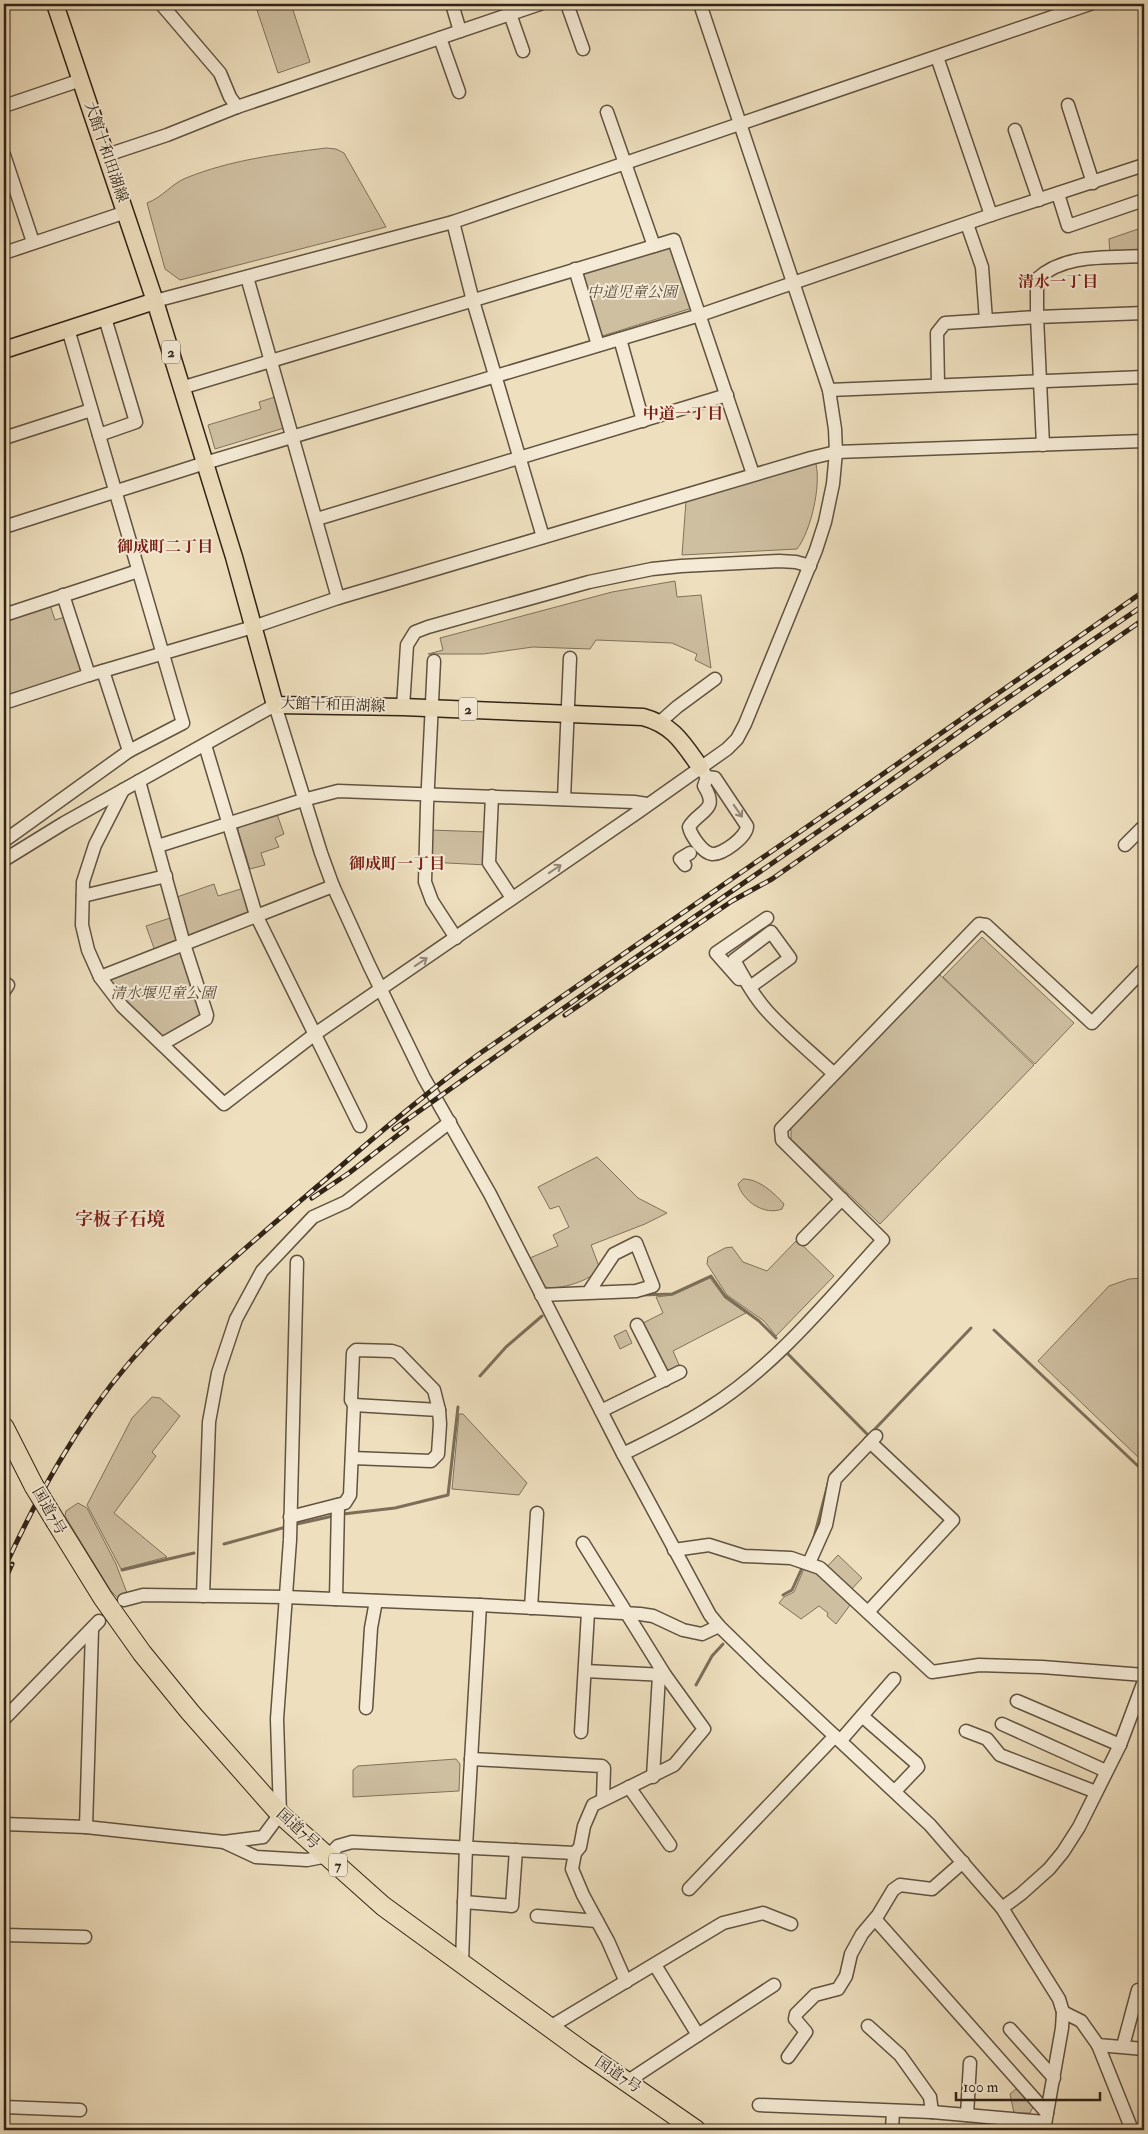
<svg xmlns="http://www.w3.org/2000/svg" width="1148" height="2134" font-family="'IM FELL Double Pica','Noto Serif JP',serif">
<rect width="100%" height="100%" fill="#eedfbe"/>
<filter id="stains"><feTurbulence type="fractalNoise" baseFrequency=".004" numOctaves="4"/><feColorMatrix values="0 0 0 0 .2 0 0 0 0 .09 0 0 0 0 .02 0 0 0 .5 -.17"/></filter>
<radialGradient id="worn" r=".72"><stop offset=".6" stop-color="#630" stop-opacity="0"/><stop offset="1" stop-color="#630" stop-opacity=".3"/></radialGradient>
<g fill="#cebfa1" stroke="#80725c">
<polygon points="255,4 291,4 310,62 278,73"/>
<path d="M326,148L336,149L344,153L386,227L180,280L165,269L147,203C163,197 171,184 186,178C230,160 279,154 326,148Z"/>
<polygon points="1144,227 1144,252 1110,254 1109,239"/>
<polygon points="671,246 692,304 689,309 599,337 580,276 583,272"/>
<polygon points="275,397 284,428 215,449 208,425 261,409 259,402"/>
<path d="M807,463L816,464C821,486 811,531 797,549L682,555L686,501Z"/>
<polygon points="675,581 677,597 701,595 711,668 695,660 697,654 672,643 596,640 590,649 533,647 483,654 428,654 443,650 440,638 612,592"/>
<polygon points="50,605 55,620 65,617 83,666 80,672 4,696 4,620"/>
<polygon points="277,814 284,834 275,838 279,847 261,853 265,865 250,869 238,830 240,825"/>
<polygon points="429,830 488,832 487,865 427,862"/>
<polygon points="214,884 218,896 244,888 249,914 192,936 187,935 177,897"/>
<polygon points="173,917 177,942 155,951 146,926"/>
<polygon points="982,937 1074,1023 1035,1064 943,977"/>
<polygon points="182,947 206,1013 161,1040 128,1008 105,977"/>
<polygon points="939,974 1034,1065 880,1224 791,1139 791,1127"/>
<path d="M597,1157L638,1198L667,1213L645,1224L591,1245L600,1269C589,1281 561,1290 545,1287L530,1258L558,1246L553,1235L569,1227L559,1206L550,1209L538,1187Z"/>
<path d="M743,1179C759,1179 773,1192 784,1204L782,1209C764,1216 743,1201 738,1184Z"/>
<polygon points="797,1240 834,1276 776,1336 764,1321 727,1295 707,1264 708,1257 725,1248 732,1247 743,1262 767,1271"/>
<polygon points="710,1278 725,1298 746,1313 673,1351 680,1367 669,1372 666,1371 641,1324 663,1313 656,1297 673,1295"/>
<polygon points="1144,1278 1144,1459 1140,1459 1038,1361 1109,1286 1129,1279"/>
<polygon points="626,1330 632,1343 620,1349 614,1336"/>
<polygon points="152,1397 160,1398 180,1416 152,1452 156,1456 114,1513 167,1557 121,1569 87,1505 132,1418"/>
<polygon points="459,1414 463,1414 527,1483 519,1495 452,1489"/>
<polygon points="78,1503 87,1508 116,1564 127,1593 119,1599 111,1591 65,1516 66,1511"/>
<polygon points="838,1555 862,1578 849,1592 825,1569"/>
<polygon points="806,1564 853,1601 836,1624 827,1616 828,1613 819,1606 801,1619 779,1603 784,1597 794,1592"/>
<polygon points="456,1759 460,1764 459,1791 353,1797 353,1770 358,1766"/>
<polygon points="1016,2089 1033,2107 1030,2113 1014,2113 1010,2094"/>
</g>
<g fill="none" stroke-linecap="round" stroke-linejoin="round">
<g stroke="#7c6e59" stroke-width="3">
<polyline points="641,1295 672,1294 711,1276 725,1296 759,1321 776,1338"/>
<polyline points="994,1330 1138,1466 1144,1468"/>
<polyline points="787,1353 868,1435"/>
<polyline points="480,1376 506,1347 542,1316"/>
<polyline points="874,1430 971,1328"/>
<polyline points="830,1478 831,1474 857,1447"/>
<polyline points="343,1514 395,1508 448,1495 458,1407"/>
<polyline points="297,1524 333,1516"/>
<polyline points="813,1541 828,1484"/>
<polyline points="224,1544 286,1527"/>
<polyline points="122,1570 194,1553"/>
<polyline points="783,1595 792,1590 802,1568"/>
<polyline points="696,1685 712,1656 723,1644"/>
</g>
<defs>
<g id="minor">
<polyline points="161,4 220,73 230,97 237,107"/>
<polyline points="452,4 460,31"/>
<polyline points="567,4 583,49"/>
<polyline points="510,14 523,51"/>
<polyline points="440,38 459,92"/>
<polyline points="937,57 991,215"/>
<polyline points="1068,105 1093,183"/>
<polyline points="4,106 81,80"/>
<polyline points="607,112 654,246"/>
<polyline points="1015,130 1039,200"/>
<polyline points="4,155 33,242"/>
<polyline points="107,155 167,135 237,107 540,4"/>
<polyline points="1058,194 1068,226 1144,200"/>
<polyline points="453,222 473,301 543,537"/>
<polyline points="967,224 982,267 986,320"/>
<polyline points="4,253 126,212"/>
<polyline points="575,269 598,345"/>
<polyline points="247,277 338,598"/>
<polyline points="155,301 453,222 1090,4"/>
<polyline points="620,339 643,421"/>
<path d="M938,384L937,333L945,323L1037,317V279C1065,253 1108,258 1144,256"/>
<polyline points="181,388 674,240 753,474"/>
<polyline points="829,390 1144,377"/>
<polyline points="99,435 136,422 105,318"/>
<polyline points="4,438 91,410"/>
<polyline points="1043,445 1037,317 1144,313"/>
<polyline points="317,519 727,395"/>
<polyline points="4,527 205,463 700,315 991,215 1144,165"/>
<polyline points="63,595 89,675"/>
<polyline points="4,615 138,571"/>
<polyline points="434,661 427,806 425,882 432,901 456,938"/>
<polyline points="103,671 129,751"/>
<polyline points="4,703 89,675 253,627 338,598 811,458 836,452 1144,441"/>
<polyline points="403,707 407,645 415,632 428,627 589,582 652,569 681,566 779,561 796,562 810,566"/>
<polyline points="660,722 677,707 715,679"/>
<polyline points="205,745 256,915 360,1126"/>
<path d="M700,767L707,777L715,778L747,826C747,837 722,855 712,854C703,853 691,836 689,827C699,810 720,811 704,786L707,777"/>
<polyline points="139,781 184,944 207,1015 206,1019 162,1044"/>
<polyline points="123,790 95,845 83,882 82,925 88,950 100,977 122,1006 224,1104 315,1034 638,812 727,749 737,739 745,724 816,550 825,522 833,484 836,452 835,429 829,390 700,4"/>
<polyline points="492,796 489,863 512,898"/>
<polyline points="564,799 570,658"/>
<polyline points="4,841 129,751 183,723 68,329"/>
<polyline points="1125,845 1144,826"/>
<polyline points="158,846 303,800 338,791 634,802 647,804"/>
<polyline points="4,860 64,823 275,705 321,853 333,886 369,965 424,1078 490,1194 623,1454 710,1615 719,1626 763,1669 930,1825 1002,1908 1059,1999 1063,2012 1062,2028 1044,2130"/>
<polyline points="685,865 680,859 690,853"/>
<polyline points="83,896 166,876"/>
<polyline points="100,977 333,886"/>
<polyline points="739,979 716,953 767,918"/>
<path d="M750,987L790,958L771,932L734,960C744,978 754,997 768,1012C788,1034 812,1053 833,1073"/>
<polyline points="4,991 8,985"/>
<polyline points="803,1239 842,1199"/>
<polyline points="541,1295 636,1291 653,1286 636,1243 614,1254 588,1293"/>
<polyline points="637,1325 665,1380"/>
<polyline points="601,1411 680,1372"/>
<path d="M623,1454C651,1440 681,1426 707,1409C775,1367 830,1298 883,1240L782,1140L781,1129L979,924L986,925L1092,1023L1144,969"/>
<polyline points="352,1458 431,1461 438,1454 440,1424 439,1410 354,1405"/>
<polyline points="290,1517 345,1503 350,1495 354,1405 351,1400 353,1353 356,1350 392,1351 398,1353 434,1390 439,1410"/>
<polyline points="583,1543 665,1675 704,1729 674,1765 593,1805 584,1826 580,1847 575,1853 572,1869 583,1895 608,1941 626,1982"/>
<polyline points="674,1550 709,1545 744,1556 791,1558 820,1568 932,1672 979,1665 1042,1667 1144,1675"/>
<polyline points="809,1563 826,1525 835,1479 876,1436"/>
<polyline points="203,1596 209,1422 218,1373 236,1319 262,1271 313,1217 346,1202 450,1122"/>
<polyline points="336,1599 338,1505"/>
<polyline points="124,1600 143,1595 285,1597 480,1605 640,1614 653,1616 683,1630 702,1634 719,1626"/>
<polyline points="531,1608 537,1513"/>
<polyline points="868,1612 953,1520 870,1442"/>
<polyline points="585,1671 665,1675"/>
<polyline points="1017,1701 1120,1745"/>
<polyline points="366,1708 371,1628 376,1601"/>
<polyline points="862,1716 916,1763 918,1767 895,1791"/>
<polyline points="4,1719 99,1621"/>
<polyline points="1002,1724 1106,1771"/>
<polyline points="966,1731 987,1739 1000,1755 1096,1792"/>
<polyline points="581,1732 588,1612"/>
<polyline points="841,1740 894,1679"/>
<polyline points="471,1759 602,1766 604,1768 603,1799"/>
<polyline points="653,1777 659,1675"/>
<polyline points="629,1787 670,1845"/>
<polyline points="4,1824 86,1827 224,1842 263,1837 280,1814 277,1719 290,1540 297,1262"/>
<polyline points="86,1827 92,1630"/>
<polyline points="226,1843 256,1857 307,1860 328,1856 338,1846 352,1842 575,1853"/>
<polyline points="689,1889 835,1736"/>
<polyline points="464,1902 512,1906 516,1850"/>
<polyline points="1002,1908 1021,1894 1049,1869 1063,1852 1079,1827 1120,1745 1144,1681"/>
<polyline points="537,1916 597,1921"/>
<polyline points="875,1919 1047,2113"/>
<polyline points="4,1935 85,1937"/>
<polyline points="462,1962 466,1847 480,1605"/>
<polyline points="655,1965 698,2035"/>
<polyline points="1063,2012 1081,2021 1098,2045 1144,2049"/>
<polyline points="868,2026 900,2055 930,2097 932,2112"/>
<polyline points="550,2027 723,1923 763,1913 791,1924"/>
<polyline points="1010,2029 1054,2078"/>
<polyline points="1098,2045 1132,2130"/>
<polyline points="1123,2046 1138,1990"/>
<polyline points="788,2057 806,2032 795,2019 796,2014 815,1995 838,1989 846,1976 851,1954 862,1934 878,1915 893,1890 900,1885 932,1889 963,1862"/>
<polyline points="628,2081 774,1985"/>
<polyline points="759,2105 932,2112 1045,2122"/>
<polyline points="4,2107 80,2110"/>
<polyline points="967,2115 970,2063"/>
<polyline points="892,2130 893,2111"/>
</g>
<g id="major">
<path d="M55,4L155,301L234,557L275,705L403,707L643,717C673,725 683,743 700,767"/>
<polyline points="4,350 155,301"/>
</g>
<g id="highway">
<polyline points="4,1427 34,1486"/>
<polyline points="56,1522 103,1598 142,1653 190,1712 280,1814 383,1906 585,2053 696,2130"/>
</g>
</defs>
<use href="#minor" stroke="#605340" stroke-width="15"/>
<use href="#major" stroke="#312416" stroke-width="19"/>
<use href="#highway" stroke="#312416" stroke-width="21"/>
<use href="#minor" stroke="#f4ead5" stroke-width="12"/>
<use href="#major" stroke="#eedfbe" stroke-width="16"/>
<use href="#highway" stroke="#eedfbe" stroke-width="19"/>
<defs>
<g id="rail">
<polyline points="565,1015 732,901 772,879 1144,619"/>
<polyline points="394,1129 606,978 855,806 974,721 1144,605"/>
<polyline points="312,1198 349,1173 407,1128"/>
<path d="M4,1569C37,1497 76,1425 129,1363C186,1297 252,1242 319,1185C371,1140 423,1095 479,1054L850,797L1144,591"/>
<polyline points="4,1582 12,1564"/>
</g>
</defs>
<use href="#rail" stroke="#312416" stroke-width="5"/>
<use href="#rail" stroke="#f4ead5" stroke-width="3" stroke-dasharray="9" stroke-linecap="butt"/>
<defs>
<polyline id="highway-bridge" points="34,1486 56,1522"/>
</defs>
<use href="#highway-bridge" stroke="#312416" stroke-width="21" stroke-linecap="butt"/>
<use href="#highway-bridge" stroke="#eedfbe" stroke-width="19"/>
</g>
<defs><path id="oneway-shaft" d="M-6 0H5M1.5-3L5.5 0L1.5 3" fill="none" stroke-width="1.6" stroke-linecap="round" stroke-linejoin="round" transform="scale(1.25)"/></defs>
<g stroke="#928776">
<use href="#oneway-shaft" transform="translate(738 811) rotate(55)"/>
<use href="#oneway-shaft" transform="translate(555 869) rotate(-34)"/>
<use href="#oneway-shaft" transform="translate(421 962) rotate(-34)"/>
</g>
<g text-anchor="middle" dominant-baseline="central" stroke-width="4" stroke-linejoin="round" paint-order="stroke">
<g fill="#f4ead5" stroke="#6c5f4f" stroke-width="1">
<rect x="162" y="340.5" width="18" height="23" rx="4"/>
<rect x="459" y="697.5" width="18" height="23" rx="4"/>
<rect x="329" y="1853.5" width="18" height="23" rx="4"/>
</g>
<g font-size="14" font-weight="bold" fill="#312416">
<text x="171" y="352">2</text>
<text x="468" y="709">2</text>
<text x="338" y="1865">7</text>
</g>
<g font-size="15" fill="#312416" stroke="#f4ead5">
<text transform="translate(106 152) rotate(71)">大館十和田湖線</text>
<text transform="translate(333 705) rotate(2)">大館十和田湖線</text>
<text transform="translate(49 1511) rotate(60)">国道7号</text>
<text transform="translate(298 1829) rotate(42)">国道7号</text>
<text transform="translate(618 2075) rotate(34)">国道7号</text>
</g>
<g font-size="15" font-style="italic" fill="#584b39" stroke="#f4ead5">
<text x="632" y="292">中道児童公園</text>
<text x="163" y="993">清水堰児童公園</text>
</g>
<g font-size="16" font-weight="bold" fill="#7a1f14" stroke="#f4ead5">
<text x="1058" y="282">清水一丁目</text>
<text x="683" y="414">中道一丁目</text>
<text x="165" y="547">御成町二丁目</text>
<text x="397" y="864">御成町一丁目</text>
</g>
<g font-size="18" font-weight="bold" fill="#7a1f14" stroke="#f4ead5">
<text x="120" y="1219">字板子石境</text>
</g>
</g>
<rect width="1148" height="2134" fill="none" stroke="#eedfbe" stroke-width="20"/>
<rect x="5" y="5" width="1138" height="2124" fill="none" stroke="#312416" stroke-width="2.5"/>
<rect x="10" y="10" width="1128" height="2114" fill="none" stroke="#312416"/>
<path d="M956 2092v8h144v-8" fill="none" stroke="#312416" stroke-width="2.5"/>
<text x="963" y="2092" font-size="15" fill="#312416" stroke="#f4ead5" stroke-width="4" paint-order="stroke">100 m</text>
<rect width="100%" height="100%" filter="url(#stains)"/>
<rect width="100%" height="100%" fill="url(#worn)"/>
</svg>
